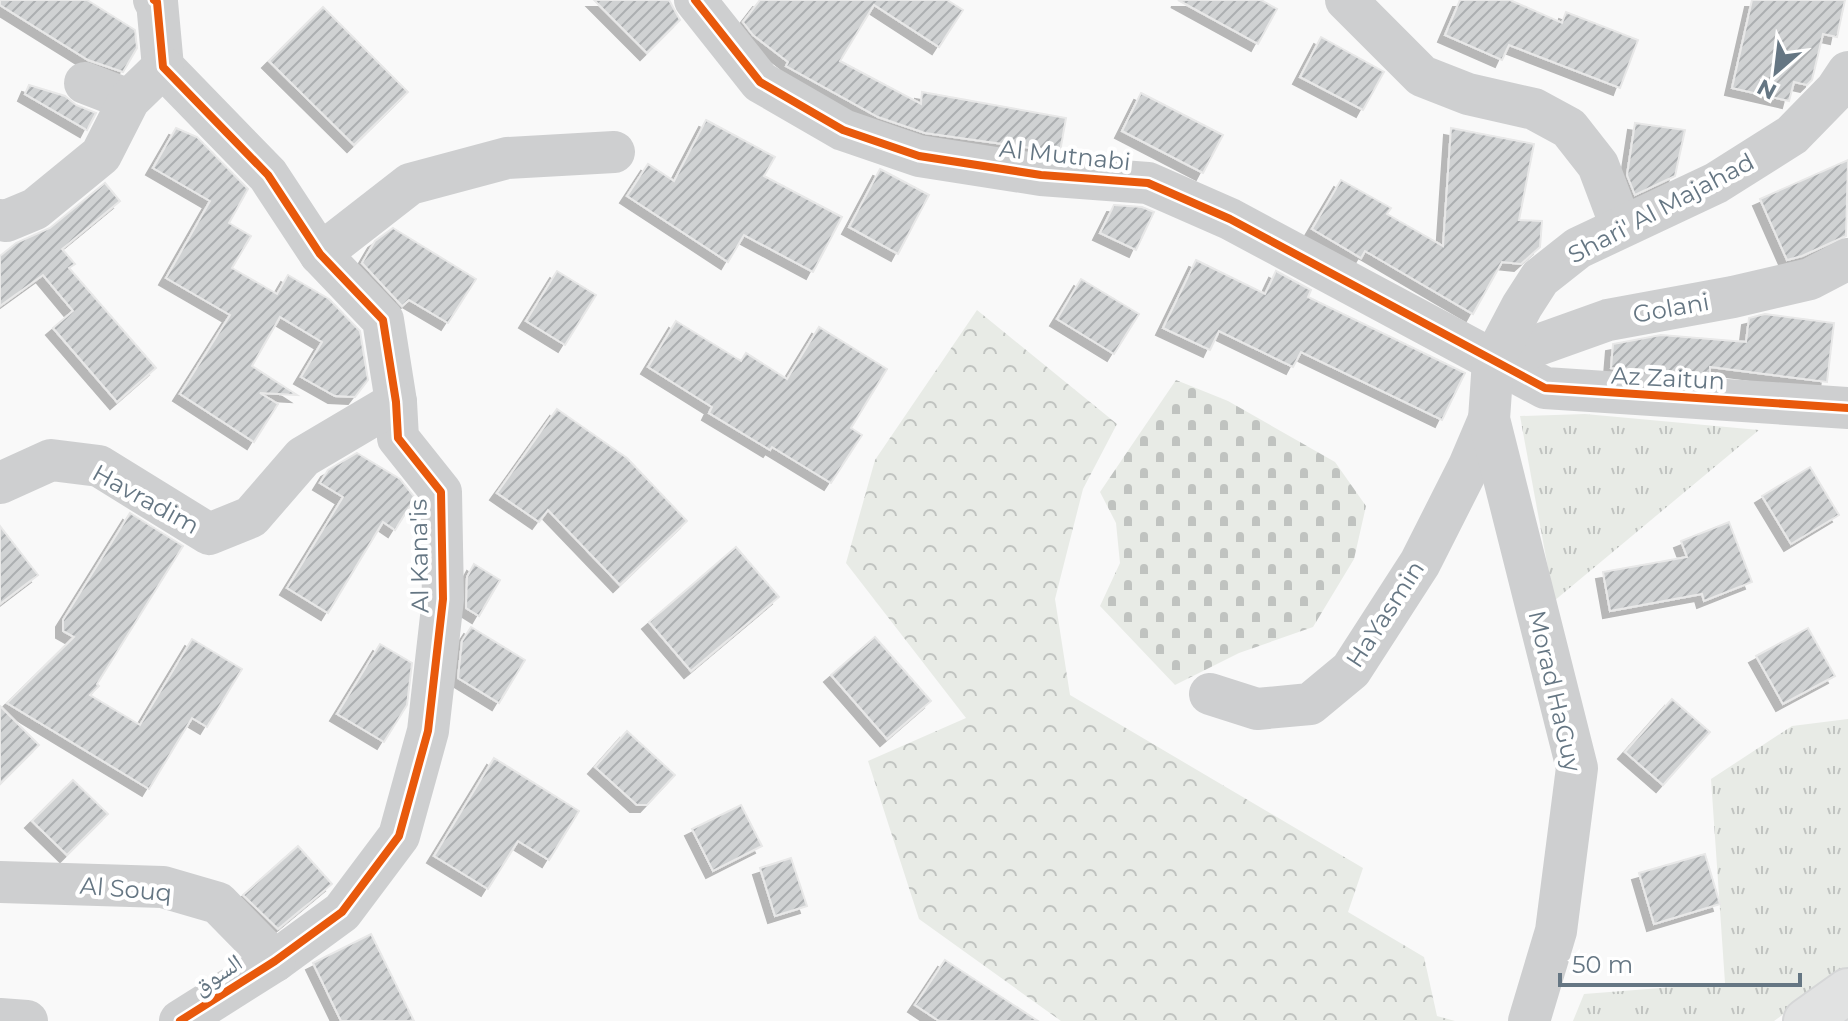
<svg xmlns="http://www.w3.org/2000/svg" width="1848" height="1021" font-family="Montserrat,'Noto Naskh Arabic',sans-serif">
<defs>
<pattern id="grass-tufts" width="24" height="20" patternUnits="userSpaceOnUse" patternTransform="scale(2)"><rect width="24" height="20" fill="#e8ebe6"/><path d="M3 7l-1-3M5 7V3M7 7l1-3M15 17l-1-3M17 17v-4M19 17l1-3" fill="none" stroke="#c0c3c0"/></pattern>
<pattern id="forest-crowns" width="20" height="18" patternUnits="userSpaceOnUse" patternTransform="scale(2)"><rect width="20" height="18" fill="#e8ebe6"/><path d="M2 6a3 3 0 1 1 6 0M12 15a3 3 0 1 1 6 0" fill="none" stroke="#c0c3c0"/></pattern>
<pattern id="cemetery-stones" width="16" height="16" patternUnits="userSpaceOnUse" patternTransform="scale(2)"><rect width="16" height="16" fill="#e8ebe6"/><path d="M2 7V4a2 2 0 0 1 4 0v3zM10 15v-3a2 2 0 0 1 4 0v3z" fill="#c0c3c0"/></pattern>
<pattern id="building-hatch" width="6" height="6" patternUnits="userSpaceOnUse" patternTransform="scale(2)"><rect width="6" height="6" fill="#d0d2d3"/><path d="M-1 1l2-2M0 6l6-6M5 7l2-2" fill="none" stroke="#acafb1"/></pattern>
<filter id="shadow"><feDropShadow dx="-7" dy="7" stdDeviation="0" flood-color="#0004"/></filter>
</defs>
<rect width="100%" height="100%" fill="#f9f9f9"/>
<g fill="url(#grass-tufts)">
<polygon points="1585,414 1759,430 1554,601 1520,416"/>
<polygon points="1848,719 1848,968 1774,1021 1573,1021 1584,994 1725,983 1711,779 1792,726"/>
</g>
<polygon fill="url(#forest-crowns)" points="977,310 1117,424 1083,489 1055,599 1070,695 1363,868 1348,912 1424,957 1437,1016 1455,1021 1061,1021 919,919 868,761 966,718 846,563 875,460"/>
<polygon fill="url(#cemetery-stones)" points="1176,380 1228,401 1335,462 1366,506 1354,559 1313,627 1239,653 1175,685 1100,606 1120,563 1116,523 1100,492"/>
<g fill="url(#building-hatch)" stroke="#e8e8e8" stroke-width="2" filter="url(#shadow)">
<polygon points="0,0 87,0 135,30 137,48 123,72 88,60 0,5"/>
<polygon points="594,0 669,0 680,20 647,53"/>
<polygon points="760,0 947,0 963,10 939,47 874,5 840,61 921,104 922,92 1066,118 1060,152 925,133 878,117 786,66 788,62 753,35 743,22"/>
<polygon points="1178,0 1261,0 1277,9 1258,44"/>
<polygon points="1460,0 1510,0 1562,23 1566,12 1638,40 1620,88 1509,45 1502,60 1445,35"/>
<polygon points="1752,0 1845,0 1837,37 1823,34 1812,80 1807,85 1794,82 1789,101 1732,88"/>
<polygon points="323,7 408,92 354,145 269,61"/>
<polygon points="1321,37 1384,72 1363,110 1300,77"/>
<polygon points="29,85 65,96 76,105 96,113 87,130 25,94"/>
<polygon points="1141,93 1223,135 1203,173 1122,131"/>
<polygon points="706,120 775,157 764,176 842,217 813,272 744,235 728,262 627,196 648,164 674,181"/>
<polygon points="1635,123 1685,130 1675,176 1635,195 1627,175"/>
<polygon points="176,128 197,137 248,189 229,223 251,236 232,268 277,294 288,275 329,299 360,331 368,380 355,397 335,396 301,377 322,342 280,317 252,366 297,395 260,393 278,404 254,442 180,394 230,315 166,278 210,201 153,168"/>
<polygon points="1451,128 1534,144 1519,220 1542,221 1540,247 1521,264 1502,262 1473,314 1365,251 1361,258 1312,229 1341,180 1391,208 1387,214 1443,246"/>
<polygon points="1848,160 1846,236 1802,256 1787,260 1760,199"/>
<polygon points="880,169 929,195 898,254 849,227"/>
<polygon points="105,183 120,201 62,249 75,264 69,268 156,368 117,402 53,328 73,311 43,275 0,306 0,256 16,243 50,228"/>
<polygon points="1114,205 1142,207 1154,212 1136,250 1100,233"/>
<polygon points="393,228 476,279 448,323 409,300 402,306 362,263 375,241"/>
<polygon points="1196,260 1265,294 1276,271 1311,290 1308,297 1465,373 1442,420 1301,352 1293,367 1219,331 1210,350 1163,328"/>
<polygon points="557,271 596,295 565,345 526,321"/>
<polygon points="1081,279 1139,314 1114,354 1057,319"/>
<polygon points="1765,314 1834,323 1827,382 1710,367 1710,375 1611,368 1613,344 1661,335 1746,342 1749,318"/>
<polygon points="676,321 741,361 746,353 787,379 819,327 887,369 851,428 862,435 831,483 772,447 770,450 709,413 712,407 648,367"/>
<polygon points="557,409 627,458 687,521 620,585 548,510 539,522 497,493"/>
<polygon points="357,453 400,479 415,498 395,530 383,522 328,613 287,588 343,497 320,483 328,470"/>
<polygon points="1810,467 1839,515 1791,544 1762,496"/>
<polygon points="130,513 183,546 97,684 99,686 90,695 140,725 192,639 242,669 207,727 192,718 149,789 7,703 74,637 63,631 63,620"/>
<polygon points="1729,522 1752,582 1704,601 1702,594 1610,611 1603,572 1687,557 1681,541"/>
<polygon points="0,526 38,575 0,604"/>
<polygon points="736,547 779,597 691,671 649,622"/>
<polygon points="474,564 500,580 479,616 466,608 467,577"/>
<polygon points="471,627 525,660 499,703 458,678 462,641"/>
<polygon points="1808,628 1835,676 1783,704 1756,656"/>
<polygon points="875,637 931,701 887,739 831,675"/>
<polygon points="380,644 412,663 407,705 384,742 337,714"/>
<polygon points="1672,699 1710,732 1663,785 1625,752"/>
<polygon points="0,706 39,745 0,784"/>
<polygon points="627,731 675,775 647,805 637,805 595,767"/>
<polygon points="494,758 579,811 549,860 518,841 488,889 434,856"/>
<polygon points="73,780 108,814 67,855 32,821"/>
<polygon points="741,805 762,846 713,871 692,829"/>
<polygon points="298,846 332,884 278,929 243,895"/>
<polygon points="1705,854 1720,904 1654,924 1639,873"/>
<polygon points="791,858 807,906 775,916 760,868"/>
<polygon points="371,934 414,1021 341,1021 313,963"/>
<polygon points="945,960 1038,1021 939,1021 915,1005"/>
</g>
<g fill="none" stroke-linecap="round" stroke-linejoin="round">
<defs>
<polyline id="major" points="1806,1021 1848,991"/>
</defs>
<use href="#major" stroke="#d5d6d7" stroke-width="48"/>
<g stroke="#cecfd0" stroke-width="42">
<polyline points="154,0 157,2 163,67 268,175 320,254 383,320 396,402 398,438 441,492 443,599 428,731 399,836 342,912 275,961 180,1021"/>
<polyline points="695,0 760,82 843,130 919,156 1041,175 1148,183 1230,219 1545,388 1848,408"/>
<polyline points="1346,0 1422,76 1468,94 1534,109 1569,128 1598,165 1621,226"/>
<polyline points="85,83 129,100"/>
<polyline points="0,220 6,221 35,209 101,155 129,100 163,67"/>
<polyline points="320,254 410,184 507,158 614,152"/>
<polyline points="1493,361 1608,320 1733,297 1810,279 1848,259"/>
<polyline points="0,483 51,460 99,466 209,534 251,517 303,457 396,402"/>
<polyline points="1210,694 1257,709 1310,704 1351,670 1420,563 1469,466 1489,419"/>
<polyline points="0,882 163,887 218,903 275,961"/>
<polyline points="0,1019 27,1021"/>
<polyline points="1529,1021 1556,931 1577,768 1489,419 1493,361 1522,306 1540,278 1578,248 1716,183 1792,135 1836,90 1848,72"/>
</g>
<use href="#major" stroke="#e1e2e2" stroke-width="44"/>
<defs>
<g id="cycleway">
<polyline points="154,0 157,2 163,67 268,175 320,254 383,320 396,402 398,438 441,492 443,599 428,731 399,836 342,912 275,961 180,1021"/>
<polyline points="695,0 760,82 843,130 919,156 1041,175 1148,183 1230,219 1545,388 1848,408"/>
</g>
</defs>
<use href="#cycleway" stroke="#fff" stroke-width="13"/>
<use href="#cycleway" stroke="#e8590c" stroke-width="8"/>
</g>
<g text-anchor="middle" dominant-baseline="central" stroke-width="8" stroke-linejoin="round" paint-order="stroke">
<g font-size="24" fill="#657683" stroke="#fff">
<text transform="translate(1065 155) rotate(6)">Al Mutnabi</text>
<text transform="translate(1661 208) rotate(-28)">Shari' Al Majahad</text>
<text transform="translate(1671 308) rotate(-10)">Golani</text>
<text transform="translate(1668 378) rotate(3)">Az Zaitun</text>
<text transform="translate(146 499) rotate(29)">Havradim</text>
<text transform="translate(419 556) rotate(-91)">Al Kana'is</text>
<text transform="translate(1385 614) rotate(-57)">HaYasmin</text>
<text transform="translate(1555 691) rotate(77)">Morad HaGuy</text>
<text transform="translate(126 889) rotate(5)">Al Souq</text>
<text transform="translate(217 974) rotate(-33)">السوق</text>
</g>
</g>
<g transform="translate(1776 72) rotate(208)" stroke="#ffffff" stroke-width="6" paint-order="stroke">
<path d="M0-6L14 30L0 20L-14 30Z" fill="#657683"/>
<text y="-12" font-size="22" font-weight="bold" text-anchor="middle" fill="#657683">N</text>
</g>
<path d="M1560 973v12h240v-12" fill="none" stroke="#657683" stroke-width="4"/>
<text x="1572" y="973" font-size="24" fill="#657683" stroke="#ffffff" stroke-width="6" paint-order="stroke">50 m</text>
</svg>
